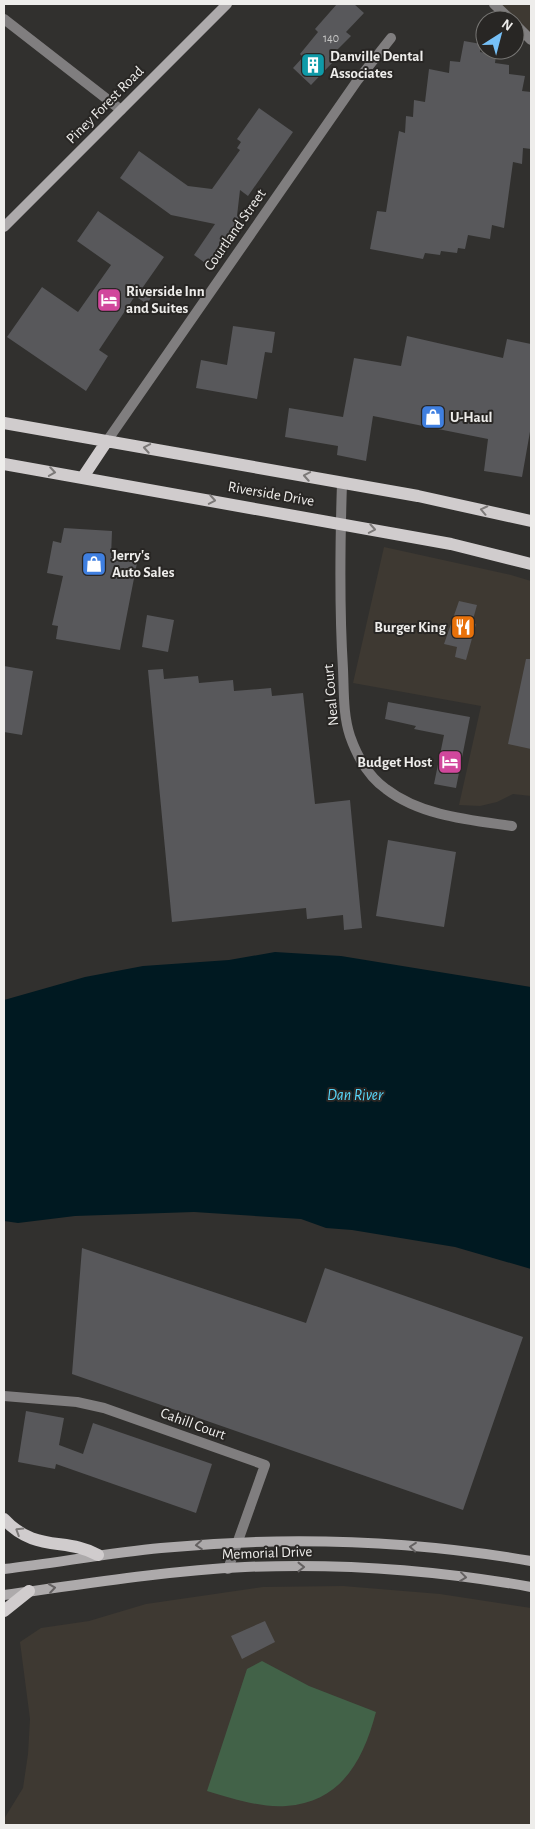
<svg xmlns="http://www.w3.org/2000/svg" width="535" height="1829" viewBox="0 0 535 1829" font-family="'Alegreya Sans',sans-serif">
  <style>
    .built { fill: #3e3932 }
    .green { fill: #426248 }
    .water { fill: #001921 }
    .building { fill: #58585b }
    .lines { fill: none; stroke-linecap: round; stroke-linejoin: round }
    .minor { stroke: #807e7f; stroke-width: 10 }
    .secondary { stroke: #adaaab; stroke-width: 10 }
    .primary { stroke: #d0cccd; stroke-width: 12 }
    .oneway { stroke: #7c7978 }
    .oneway2 { stroke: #646161 }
    .labels { text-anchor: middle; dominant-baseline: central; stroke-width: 4; stroke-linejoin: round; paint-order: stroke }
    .number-label { font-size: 12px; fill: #c8c8c7 }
    .poi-label { font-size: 15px; font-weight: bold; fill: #eeedeb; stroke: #282624; text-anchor: start }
    .street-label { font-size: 15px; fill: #eeedeb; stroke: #282624 }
    .water-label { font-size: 16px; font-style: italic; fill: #59d7fa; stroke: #282624 }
  </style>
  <rect width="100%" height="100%" fill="#31302e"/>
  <!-- built -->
  <path class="built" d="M491 4H531V41Z
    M384 547 511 575 531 581V796L513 794 497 802 480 806 459 805 481 706 353 683Z
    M343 1586 440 1594 531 1608V1825H4V1819L23 1788 28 1754 30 1719 20 1642 41 1628 89 1621 146 1604 263 1587Z"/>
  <!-- green -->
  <path class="green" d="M262 1661 309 1686 376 1712C363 1761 341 1802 286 1806 260 1808 231 1798 207 1791L247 1669Z"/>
  <!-- water -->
  <path class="water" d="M275 952 341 956 531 987V1269L455 1247 352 1230 326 1228 301 1219 194 1212 75 1216 18 1223 4 1221V1000L85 977 143 966 229 960Z"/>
  <!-- building -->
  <path class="building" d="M337 4H354L364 13 346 32 351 36 329 58 333 62 311 85 293 68 303 57 300 54 318 32 315 29Z
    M464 41 481 44 480 52 496 55 495 63 509 65V74L525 76 522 91 531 92V149L523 148 522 164 513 162 504 228 492 225 490 239 468 235 465 249 458 248 457 253 441 251 440 255 425 253 423 259 370 249 377 211 386 212 399 131 405 133 406 116 413 117 414 100 425 102 429 69 449 73 450 61 460 62Z
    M259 108 293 132 248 196 240 190 237 216 239 218 208 265 194 255 215 224 171 215 120 178 139 151 188 186 212 189 240 150 237 148 241 142 237 139Z
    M98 211 164 257 143 287 154 293 147 304 135 296 99 350 108 356 86 391 7 337 42 287 78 312 111 265 77 241Z
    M233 326 275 332 272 353 265 352 257 399 196 388 201 360 227 365Z
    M407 336 503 358 507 339 531 344V426L522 477 484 471 488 439 373 416 366 461 337 455 338 446 285 437 289 408 343 417 354 358 401 366Z
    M64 528 112 531 111 557 137 563 120 650 56 639 58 626 52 625 63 576 47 573 53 541 61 543Z
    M459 601 477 605 472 623 476 624 466 660 455 657 457 647 444 644Z
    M147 615 174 620 168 652 142 647Z
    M526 659H531V749L508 744Z
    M4 666 33 671 22 735 4 732Z
    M163 669 164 679 198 676 199 683 233 680 234 691 271 688 272 696 303 693 315 804 350 800 362 928 344 930 343 915 307 919 306 908 172 922 148 670Z
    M388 702 470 717 456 788 434 784 444 735 414 729 416 726 385 719Z
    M388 840 456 852 444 927 376 916Z
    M82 1248 306 1323 325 1268 523 1337 463 1510 72 1374Z
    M26 1411 64 1418 59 1445 83 1454 93 1423 212 1464 196 1513 56 1464 55 1469 18 1462Z
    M265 1621 275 1642 242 1659 231 1636Z"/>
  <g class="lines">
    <!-- minor -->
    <path class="minor" d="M494 4 511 20
      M4 19 121 110
      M515 24 531 40
      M107 441 357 81 391 38
      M342 483C340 545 339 606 343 669 344 691 343 715 350 736 357 756 369 777 386 789 421 816 470 820 512 826
      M4 1396 77 1402 104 1408 265 1465 228 1569"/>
    <!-- secondary -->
    <path class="secondary" d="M4 227 227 4
      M4 1569C56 1563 108 1553 161 1548 284 1536 409 1540 531 1561
      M4 1595C84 1584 164 1571 245 1567 340 1563 437 1570 531 1587"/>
    <!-- primary -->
    <path class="primary" d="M4 423 418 496 531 521
      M4 464 451 544 531 564
      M83 477 107 441
      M4 1519C35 1553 67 1537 98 1555
      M4 1611 29 1591"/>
  </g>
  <!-- one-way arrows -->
  <defs><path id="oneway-chevron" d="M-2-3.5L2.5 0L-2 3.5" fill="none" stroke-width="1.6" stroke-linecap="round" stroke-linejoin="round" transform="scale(1.25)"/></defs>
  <g class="oneway">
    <use href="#oneway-chevron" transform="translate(147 448) rotate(-170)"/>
    <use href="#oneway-chevron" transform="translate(52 472) rotate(9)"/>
    <use href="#oneway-chevron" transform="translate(307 476) rotate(-170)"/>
    <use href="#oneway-chevron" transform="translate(212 500) rotate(10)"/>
    <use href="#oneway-chevron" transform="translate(484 510) rotate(-168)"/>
    <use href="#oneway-chevron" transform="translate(372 529) rotate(10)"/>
    <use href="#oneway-chevron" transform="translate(19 1531) rotate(-148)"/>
  </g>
  <g class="oneway2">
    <use href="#oneway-chevron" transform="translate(199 1545) rotate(176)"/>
    <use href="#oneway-chevron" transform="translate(413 1547) rotate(-175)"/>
    <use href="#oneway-chevron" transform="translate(301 1567)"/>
    <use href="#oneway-chevron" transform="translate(463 1577) rotate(7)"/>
    <use href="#oneway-chevron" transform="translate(52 1588) rotate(-8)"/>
  </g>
  <!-- icons -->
  <defs>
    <symbol id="building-square" viewBox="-11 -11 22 22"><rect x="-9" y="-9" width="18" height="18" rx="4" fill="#0f9aa8" stroke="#282624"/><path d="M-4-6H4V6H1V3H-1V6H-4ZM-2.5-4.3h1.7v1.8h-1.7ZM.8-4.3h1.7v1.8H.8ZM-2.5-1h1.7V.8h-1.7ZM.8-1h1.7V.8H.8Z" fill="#fff"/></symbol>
    <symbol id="hotel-square" viewBox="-11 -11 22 22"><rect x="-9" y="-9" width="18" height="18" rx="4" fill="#d1479c" stroke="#282624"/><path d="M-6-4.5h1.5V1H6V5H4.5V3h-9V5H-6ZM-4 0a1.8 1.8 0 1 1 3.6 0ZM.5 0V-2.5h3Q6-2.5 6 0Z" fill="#fff"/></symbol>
    <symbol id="shop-square" viewBox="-11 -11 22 22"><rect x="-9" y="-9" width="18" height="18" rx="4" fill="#3f7fe0" stroke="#282624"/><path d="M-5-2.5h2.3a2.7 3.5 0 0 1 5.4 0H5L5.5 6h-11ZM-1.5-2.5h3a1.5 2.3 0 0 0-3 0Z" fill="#fff"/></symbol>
    <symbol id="restaurant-square" viewBox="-11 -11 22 22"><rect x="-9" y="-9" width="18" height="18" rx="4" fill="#e8710a" stroke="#282624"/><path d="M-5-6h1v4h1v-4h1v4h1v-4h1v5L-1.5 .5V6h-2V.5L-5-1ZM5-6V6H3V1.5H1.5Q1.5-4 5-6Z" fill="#fff"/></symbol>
  </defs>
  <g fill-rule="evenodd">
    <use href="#building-square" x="299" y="51" width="28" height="28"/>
    <use href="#hotel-square" x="95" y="286" width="28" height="28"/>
    <use href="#shop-square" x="419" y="403" width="28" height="28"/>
    <use href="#shop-square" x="80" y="550" width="28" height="28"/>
    <use href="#restaurant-square" x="449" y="613" width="28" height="28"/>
    <use href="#hotel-square" x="436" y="748" width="28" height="28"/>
  </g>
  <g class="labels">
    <!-- number labels -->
    <g class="number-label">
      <text x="331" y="38">140</text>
    </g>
    <!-- poi labels -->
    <g class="poi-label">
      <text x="330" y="56">Danville Dental<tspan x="330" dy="17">Associates</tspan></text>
      <text x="126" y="291">Riverside Inn<tspan x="126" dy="17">and Suites</tspan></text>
      <text x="450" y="417">U-Haul</text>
      <text x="112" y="555">Jerry's<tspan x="112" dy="17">Auto Sales</tspan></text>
      <text x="446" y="627" text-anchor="end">Burger King</text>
      <text x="432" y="762" text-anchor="end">Budget Host</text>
    </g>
    <!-- street labels -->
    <g class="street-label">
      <text transform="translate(105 105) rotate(-45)">Piney Forest Road</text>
      <text transform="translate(235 230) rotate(-55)">Courtland Street</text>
      <text transform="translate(271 494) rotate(10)">Riverside Drive</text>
      <text transform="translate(331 695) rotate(-95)">Neal Court</text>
      <text transform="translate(193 1424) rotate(20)">Cahill Court</text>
      <text transform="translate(267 1553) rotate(-2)">Memorial Drive</text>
    </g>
    <!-- water labels -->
    <g class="water-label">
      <text x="355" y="1095">Dan River</text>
    </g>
  </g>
  <!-- border -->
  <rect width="535" height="1829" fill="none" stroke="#eeedeb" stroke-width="10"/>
  <!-- north arrow -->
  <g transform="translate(500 35) rotate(36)"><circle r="24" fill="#282624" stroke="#777674"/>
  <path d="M0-4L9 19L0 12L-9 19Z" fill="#76c0f7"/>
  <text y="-8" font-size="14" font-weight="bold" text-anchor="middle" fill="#eeedeb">N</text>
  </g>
</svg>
